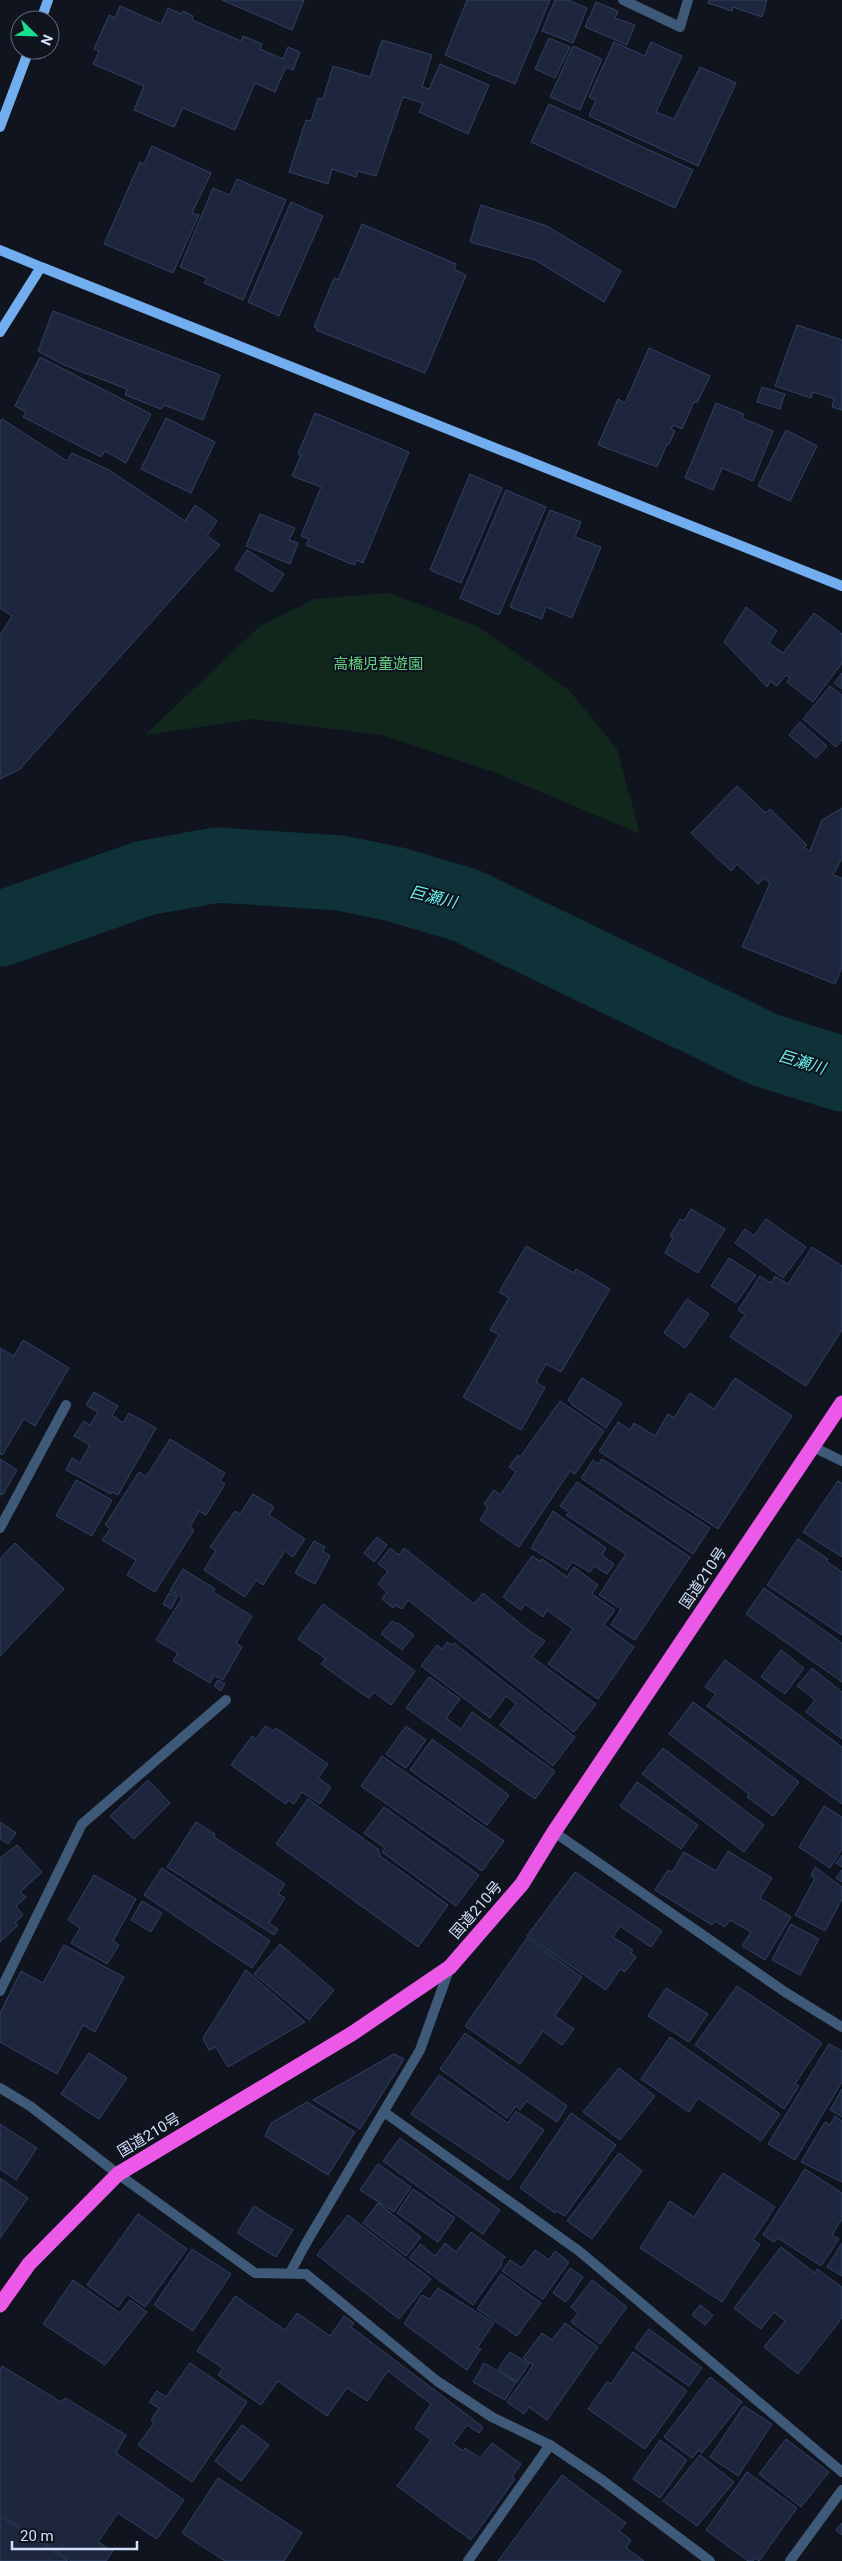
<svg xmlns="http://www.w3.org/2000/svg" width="842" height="2561" viewBox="0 0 842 2561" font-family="Roboto,'Noto Sans JP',sans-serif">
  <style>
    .green { fill: #12271c }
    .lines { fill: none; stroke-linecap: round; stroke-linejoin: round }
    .river { stroke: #0e3237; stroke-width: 75 }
    .building { fill: #1d263d; stroke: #314166 }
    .lane { stroke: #3f5978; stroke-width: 10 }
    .street { stroke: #3f5978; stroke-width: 10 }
    .secondary { stroke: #72adef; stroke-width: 10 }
    .highway { stroke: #ec59e8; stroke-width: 15 }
    .labels { text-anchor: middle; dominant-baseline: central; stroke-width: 4; stroke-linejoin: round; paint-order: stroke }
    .park-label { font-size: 15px; fill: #66d181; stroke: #0f141e }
    .street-label { font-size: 15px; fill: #d1e0fa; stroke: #0f141e }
    .water-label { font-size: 16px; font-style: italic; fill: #6aeeea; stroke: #0f141e }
  </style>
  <rect width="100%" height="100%" fill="#0f141e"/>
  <!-- green -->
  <path class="green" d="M389 593 477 626 569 690 617 749 640 834 494 772 382 735 254 719 145 735 260 626 315 599Z"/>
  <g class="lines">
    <!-- river -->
    <path class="river" d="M0 929 145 878 217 865 340 873 394 884 465 905 765 1050 842 1074"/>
  </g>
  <!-- building -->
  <path class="building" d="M222 0H304L292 30Z
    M467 0H550L515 84 445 55Z
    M555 0H568L587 8 573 43 542 31Z
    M709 0H767L762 17 733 7 732 11 708 3Z
    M596 2 618 11 615 18 635 25 627 45 585 27Z
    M120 6 161 24 168 8 181 14 183 11 193 16 192 20 241 41 243 36 262 44 260 49 283 59 288 47 300 52 293 70 286 67 275 92 255 83 235 130 183 108 174 127 134 110 144 86 93 64 99 51 94 49 109 15 115 18Z
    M549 38 570 47 555 78 535 69Z
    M382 40 432 55 422 87 429 89 440 64 489 85 468 134 419 112 423 103 403 97 376 176 358 171 356 177 332 169 328 184 289 172 306 120 311 121 318 98 323 99 333 66 370 77Z
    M614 42 645 56 651 42 682 56 656 112 674 119 700 67 736 83 698 166 589 116 596 100 589 97Z
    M573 46 602 59 580 110 550 97Z
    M549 104 693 170 675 208 531 142Z
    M152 146 211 173 192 213 199 215 173 273 104 244 140 162 144 164Z
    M237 179 286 200 243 300 204 283 207 278 180 267 213 188 230 195Z
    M291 202 323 216 279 316 248 302Z
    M481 205 547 226 621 271 604 302 535 260 470 242Z
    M362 224 456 264 454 269 466 275 425 373 316 330 317 328 314 327 334 278 338 280Z
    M53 311 220 375 203 420 164 405 161 409 125 395 127 389 64 365 38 351Z
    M797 325 842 340V410L832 407 834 399 813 392 811 398 775 386Z
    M649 348 710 376 697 403 694 402 682 429 673 425 671 429 675 431 669 444H667L657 467 598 445 618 399 625 403Z
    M40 357 151 414 126 463 105 451 101 457 23 417 26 412 15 406Z
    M762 387 785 394 780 409 757 402Z
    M716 403 744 414 742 418 773 431 753 481 722 468 713 490 685 478Z
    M315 413 409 452 363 563 357 560 354 565 306 545 309 539 301 536 321 487 292 476 301 455 298 454Z
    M166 418 215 442 191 493 141 469Z
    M2 419 67 461 72 453 109 470 185 521 195 505 217 521 207 536 220 545 20 769 0 779V635L12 616 0 608V422Z
    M786 430 817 446 790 501 758 486Z
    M470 474 502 488 461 583 430 570Z
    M506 490 546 507 499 615 460 598Z
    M550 510 581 522 575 537 601 547 572 618 546 607 542 619 510 607Z
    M260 514 295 528 289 540 298 543 290 564 246 546Z
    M247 550 284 574 272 592 235 569Z
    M746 607 777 631 769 643 783 653 814 613 842 634V663L813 702 787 682 790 678 786 675 777 686 770 681 767 687 724 642Z
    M842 673V689L834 683Z
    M830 686 842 695V740L836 747 803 719Z
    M800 722 827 746 816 758 789 735Z
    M737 786 766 813 770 809 807 845 804 848 810 851 822 820 842 808V858L833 875 842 878V967L835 984 742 947 770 883 764 878 758 884 737 864 731 871 691 833Z
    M691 1209 725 1229 698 1273 665 1253 673 1238 670 1236 680 1219 684 1221Z
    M766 1219 806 1247 783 1278 735 1243 745 1229 754 1236Z
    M526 1246 574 1273 576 1269 610 1289 561 1372 546 1364 536 1382 545 1388 521 1430 463 1397 499 1335 490 1330 509 1298 499 1292Z
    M812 1247 842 1266V1330L806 1386 730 1337 745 1315 738 1310 760 1276 771 1283 775 1276 788 1284Z
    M729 1258 756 1275 736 1303 711 1286Z
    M687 1299 709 1314 685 1348 664 1333Z
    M23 1340 69 1368 35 1426 24 1419 2 1455 0 1454V1348L14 1356Z
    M582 1378 622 1403 606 1428 571 1404 572 1403 568 1400Z
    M735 1378 792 1416 718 1529 599 1451 618 1422 630 1430 634 1423 655 1436 668 1414 674 1418 690 1393 714 1409Z
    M94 1392 118 1406 112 1415 123 1423 129 1413 156 1428 118 1495 112 1492 111 1494 66 1470 72 1458 80 1463 90 1445 74 1436 84 1421 90 1425 98 1412 86 1405Z
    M560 1401 604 1431 575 1474 570 1471 519 1547 480 1520 488 1507 484 1504 494 1490 500 1495 516 1472 509 1467 518 1455 520 1457Z
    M170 1439 225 1473 220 1481 225 1484 206 1515 199 1511 190 1527 194 1530 155 1592 127 1575 136 1560 102 1540 110 1529 105 1525 139 1472 146 1477Z
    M0 1459 17 1470 3 1494 0 1495Z
    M602 1459 710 1528 693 1554 581 1478 593 1460 598 1464Z
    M76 1480 112 1500 92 1536 56 1516Z
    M838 1481 842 1483V1557L803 1532Z
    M577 1482 690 1557 635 1640 611 1625 621 1609 599 1595 626 1554 566 1515 569 1512 560 1506Z
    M253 1494 274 1507 269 1515 305 1539 293 1557 285 1551 263 1585 256 1580 245 1597 204 1570 216 1550 210 1547 235 1511 240 1514Z
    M553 1511 606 1548 602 1555 614 1564 607 1574 594 1566 590 1572 572 1562 567 1570 531 1548Z
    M377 1537 387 1545 374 1562 364 1553Z
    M798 1539 828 1559 826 1561 842 1572V1635L767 1585Z
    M314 1541 325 1547 323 1551 330 1556 315 1584 295 1573Z
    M15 1543 64 1589 0 1656V1559Z
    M390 1548 399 1555 404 1548 474 1604 483 1593 528 1630 545 1641 532 1657 596 1704 574 1732 408 1600 402 1609 395 1605 393 1608 382 1599 387 1592 378 1584 388 1571 378 1564Z
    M532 1556 540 1561 542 1559 567 1577 574 1567 598 1585 592 1594 615 1610 604 1625 634 1647 598 1699 548 1664 573 1629 547 1610 543 1617 525 1604 521 1610 503 1597Z
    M183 1569 215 1589 213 1592 252 1616 236 1643 242 1647 223 1680 214 1675 210 1683 173 1661 178 1653 156 1640 182 1598 170 1591Z
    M764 1588 842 1643V1682L746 1614Z
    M169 1593 177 1597 171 1609 163 1604Z
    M323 1604 415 1671 391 1705 374 1692 369 1698 361 1693 321 1664 326 1659 298 1639Z
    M392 1621 397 1624 398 1623 414 1635 402 1650 381 1634Z
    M447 1642 452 1645 454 1643 575 1737 553 1766 500 1725 516 1704 506 1696 490 1718 421 1666 437 1645 442 1649Z
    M781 1650 804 1668 785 1694 761 1677Z
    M725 1660 842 1747V1804L707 1706 716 1694 705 1687Z
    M812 1668 842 1692V1739L806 1712 815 1700 797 1686Z
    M429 1677 460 1699 446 1718 461 1729 472 1712 555 1771 535 1799 406 1708Z
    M218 1680 225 1684 221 1691 214 1686Z
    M693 1702 799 1782 773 1816 747 1797 749 1794 669 1734Z
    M265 1726 273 1731 276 1728 328 1764 318 1778 331 1787 320 1804 302 1792 294 1804 288 1800 286 1804 231 1765 252 1736 256 1739Z
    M406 1726 426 1740 406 1768 386 1754Z
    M432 1739 509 1795 487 1825 410 1770Z
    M663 1748 764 1825 744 1852 642 1774Z
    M382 1756 504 1841 482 1871 361 1786Z
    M148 1780 170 1803 134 1839 110 1816Z
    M637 1782 698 1825 681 1849 620 1806Z
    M308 1799 378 1849 380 1856 448 1905 418 1947 276 1844Z
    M824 1806 842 1817V1849L830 1868 799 1847Z
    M384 1807 479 1875 456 1906 382 1852 385 1848 364 1833Z
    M0 1822 16 1833 8 1844 0 1839Z
    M196 1822 215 1834 214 1837 285 1884 278 1894 285 1898 269 1923 278 1929 274 1935 167 1867Z
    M17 1845 42 1872 20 1892 26 1897 16 1906 23 1915 15 1923 18 1925 0 1942V1858Z
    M728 1851 772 1878 760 1898 791 1917 765 1960 742 1946 751 1932 730 1920 725 1927 715 1921 712 1925 655 1890 668 1870 672 1872 684 1852 716 1871Z
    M842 1855V1867L836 1863Z
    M815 1867 842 1887V1899L825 1931 795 1915 815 1878 811 1876Z
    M162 1868 270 1941 252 1968 144 1895Z
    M842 1870V1882L836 1878Z
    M575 1872 662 1931 651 1947 620 1926 613 1937 633 1950 631 1953 636 1957 625 1972 620 1969 606 1990 527 1936Z
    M94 1875 136 1899 113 1941 119 1945 107 1964 71 1943 80 1928 68 1920Z
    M142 1901 162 1913 151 1932 131 1920Z
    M791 1924 819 1939 800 1975 772 1960Z
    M527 1938 582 1977 555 2016 574 2029 562 2045 543 2031 520 2064 465 2026Z
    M280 1944 334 1990 309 2020 254 1974Z
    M64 1945 124 1977 95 2032 83 2025 57 2074 0 2042V2013L21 1971 43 1983Z
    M246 1970 305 2022 228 2067 216 2047 209 2050 203 2038Z
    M737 1986 822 2043 795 2084 799 2086 784 2109 695 2045Z
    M666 1988 708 2014 689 2042 648 2016Z
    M465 2033 567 2106 557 2122 527 2101 520 2110 516 2106 507 2118 440 2069Z
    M670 2037 780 2114 761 2141 698 2098 689 2112 641 2079Z
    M829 2044 842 2051V2082L795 2160 768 2144Z
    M89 2053 127 2078 99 2119 61 2094Z
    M394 2054 404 2059 360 2129 313 2100Z
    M619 2068 655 2096 620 2140 583 2112Z
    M439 2075 508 2123 516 2111 544 2130 509 2180 411 2114Z
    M842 2089V2117L830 2110Z
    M307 2102 355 2132 328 2175 265 2136 271 2123Z
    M571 2113 616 2145 565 2216 556 2211 555 2213 520 2188Z
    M835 2116 842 2121V2182L801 2162 825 2122 830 2125Z
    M0 2124 37 2148 16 2180 0 2169Z
    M400 2138 500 2210 483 2234 383 2161Z
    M619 2153 642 2171 592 2239 567 2221Z
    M378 2164 411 2187 394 2212 360 2190Z
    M805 2169 842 2193V2219L832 2235 839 2239 821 2266 778 2238 774 2242 763 2235Z
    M723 2173 775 2207 753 2240 760 2244 722 2302 640 2248 670 2201 694 2217Z
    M0 2178 28 2198 0 2238Z
    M413 2189 455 2218 438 2242 397 2213Z
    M378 2203 421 2237 406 2256 363 2223Z
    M254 2206 293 2230 276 2257 237 2233Z
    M138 2214 187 2249 145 2307 127 2294 118 2307 87 2285Z
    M348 2215 431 2279 399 2319 317 2255Z
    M471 2232 505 2257 501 2262 502 2264 473 2305 409 2258 420 2244 435 2256 445 2243 456 2252Z
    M842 2243V2276L827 2267Z
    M781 2247 815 2273 817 2269 842 2287V2318L798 2374 764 2347 785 2321 774 2312 761 2329 734 2308Z
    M192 2249 231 2274 193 2331 154 2305Z
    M535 2250 549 2260 555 2251 569 2262 543 2299 502 2271 510 2260 522 2268Z
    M570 2268 583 2277 566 2302 553 2293Z
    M501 2274 541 2303 517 2336 477 2309Z
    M73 2280 120 2313 130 2300 147 2312 105 2365 43 2324Z
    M592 2280 627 2307 600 2344 571 2322 578 2313 571 2307Z
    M438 2288 494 2323 477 2348 481 2349 467 2370 404 2324 422 2295 430 2299Z
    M235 2296 285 2330 297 2313 330 2336 344 2316 354 2323 351 2327 483 2427 479 2433 467 2425 453 2444 463 2451 465 2448 480 2458 492 2443 521 2464 512 2477 515 2479 471 2540 397 2486 431 2440 415 2428 431 2404 388 2371 367 2401 347 2388 327 2416 278 2381 261 2405 218 2375 223 2368 197 2351Z
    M700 2305 713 2315 705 2325 692 2315Z
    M565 2323 598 2347 547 2420 529 2407 524 2414 507 2402 533 2365 523 2358 542 2333 552 2340Z
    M649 2329 702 2368 689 2386 635 2348Z
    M510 2352 529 2364 517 2382 498 2369Z
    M633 2352 687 2391 645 2449 588 2409 607 2382 611 2384Z
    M190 2363 247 2402 192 2482 138 2445 154 2423 151 2420 159 2408 149 2402 157 2391 166 2397Z
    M484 2363 516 2382 505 2400 473 2382Z
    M2 2366 61 2402 65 2398 126 2435 116 2453 184 2500 157 2539 118 2513 98 2542 113 2551 106 2561H71L0 2514V2370Z
    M710 2377 742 2402 702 2453 699 2450 692 2458 664 2437Z
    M744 2406 772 2424 738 2476 710 2457Z
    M242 2425 269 2445 241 2481 215 2461Z
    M786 2439 829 2472 801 2507 759 2474Z
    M660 2440 687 2460 660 2498 633 2479Z
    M700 2455 734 2482 697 2526 663 2501Z
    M747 2472 797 2508 759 2561 755 2558 753 2561H748L706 2530Z
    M562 2475 626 2523 619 2531 631 2540 626 2548 644 2561H498Z
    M218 2478 302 2533 284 2561H225L182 2533Z
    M0 2516 68 2561H2L0 2560Z
    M842 2523V2535L836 2530Z"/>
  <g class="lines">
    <!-- lane -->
    <path class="lane" d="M468 2561 550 2445"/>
    <!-- street -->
    <path class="street" d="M623 0 680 27 688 0
      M813 1447 842 1461
      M0 1528 66 1405
      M554 1832 785 1992 842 2027
      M0 1991 82 1824 226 1700
      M0 2088 30 2106 118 2174 255 2273 306 2274 437 2381 492 2417 550 2445 602 2480 710 2561
      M384 2112 579 2251 842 2472
      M290 2273 305 2245 420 2050 450 1967
      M790 2561 842 2490"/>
    <!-- secondary -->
    <path class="secondary" d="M41 20 48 0
      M0 127 29 50
      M0 250 41 267 0 332
      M41 267 842 586"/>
    <!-- highway -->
    <path class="highway" d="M0 2305 29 2264 118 2174 353 2033 450 1967 522 1884 554 1832 842 1403"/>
  </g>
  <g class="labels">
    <!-- park labels -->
    <g class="park-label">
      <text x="378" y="664">高橋児童遊園</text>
    </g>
    <!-- street labels -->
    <g class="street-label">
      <text transform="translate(703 1578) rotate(-56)">国道210号</text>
      <text transform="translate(476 1910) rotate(-49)">国道210号</text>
      <text transform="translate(149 2135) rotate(-31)">国道210号</text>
    </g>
    <!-- water labels -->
    <g class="water-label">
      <text transform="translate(433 897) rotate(14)">巨瀬川</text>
      <text transform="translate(802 1062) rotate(17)">巨瀬川</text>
    </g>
  </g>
  <!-- north arrow -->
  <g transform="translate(35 35) rotate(113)"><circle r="24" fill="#0f141e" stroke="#5d6676"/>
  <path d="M0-4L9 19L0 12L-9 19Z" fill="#19de90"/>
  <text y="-8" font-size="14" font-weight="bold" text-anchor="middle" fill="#d1e0fa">N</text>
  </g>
  <!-- scale -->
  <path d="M12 2541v8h125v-8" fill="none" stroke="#d1e0fa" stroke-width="2.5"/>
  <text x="20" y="2541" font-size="15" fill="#d1e0fa" stroke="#0f141e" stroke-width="4" paint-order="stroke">20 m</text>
</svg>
